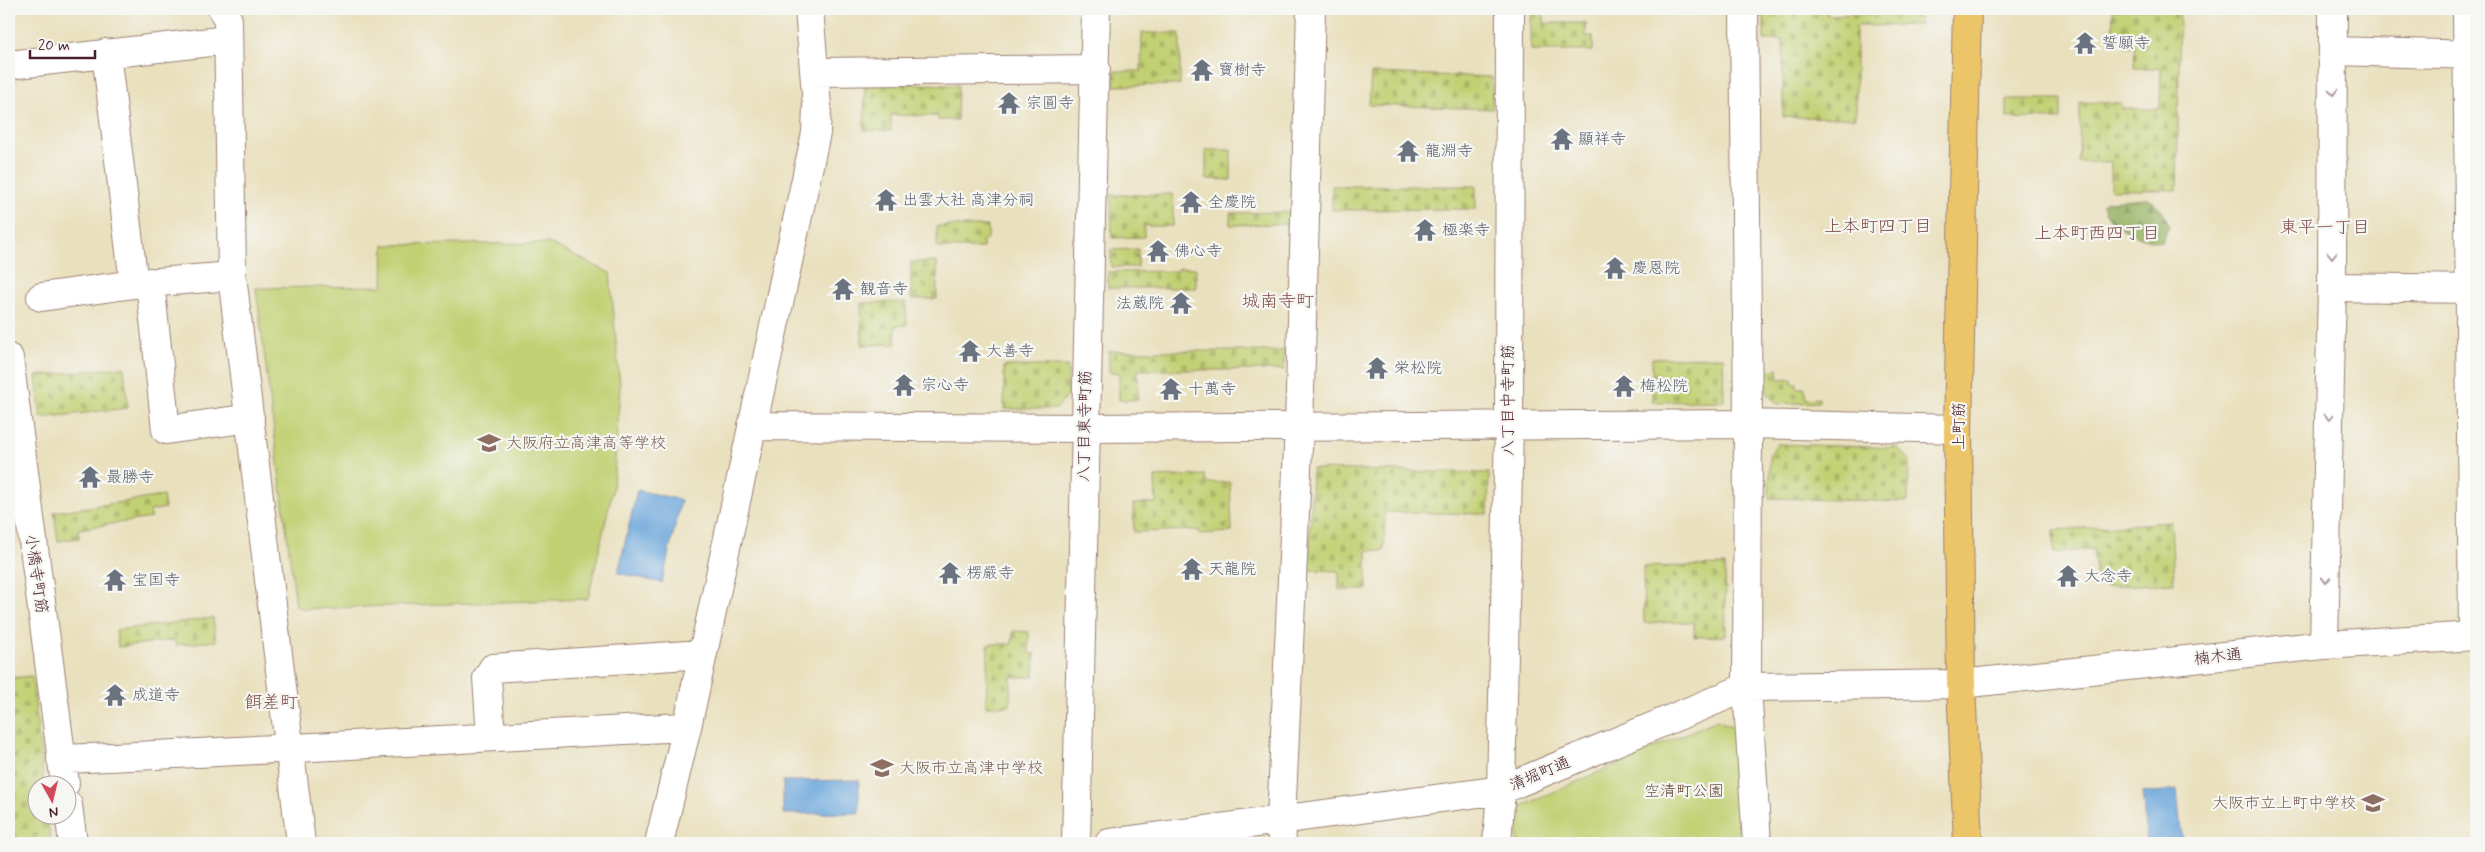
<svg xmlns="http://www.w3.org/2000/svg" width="2485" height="852" viewBox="0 0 2485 852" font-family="Mynerve,'Klee One',sans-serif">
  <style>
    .forest { fill: url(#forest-firs); stroke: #716848 }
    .cemetery { fill: url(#cemetery-stones); stroke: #86784e }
    .park { fill: #c1d072; stroke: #86784e }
    .water { fill: #6aa6db; stroke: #5a6283 }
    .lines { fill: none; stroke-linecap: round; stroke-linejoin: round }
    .minor-casing { stroke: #9a8074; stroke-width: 30 }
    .major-casing { stroke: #9a8074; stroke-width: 30 }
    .minor { stroke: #fff; stroke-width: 28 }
    .major { stroke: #edc569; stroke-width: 28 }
    .oneway { stroke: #ae9aa0 }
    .labels { text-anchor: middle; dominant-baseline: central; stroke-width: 4.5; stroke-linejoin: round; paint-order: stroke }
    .worship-label { font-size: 16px; fill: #5b616d; stroke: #f6f6f2; text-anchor: start }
    .street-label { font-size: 16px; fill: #4a1f2b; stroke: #f6f6f2 }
    .education-label { font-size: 16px; fill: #785e54; stroke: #f6f6f2; text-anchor: start }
    .park-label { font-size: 16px; fill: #684b3d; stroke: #f6f6f2 }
    .neighbourhood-label { font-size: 18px; fill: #804c48; stroke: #f6f6f2 }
  </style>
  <defs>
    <pattern id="forest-firs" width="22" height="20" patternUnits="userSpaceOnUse" patternTransform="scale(1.25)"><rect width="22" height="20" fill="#98b264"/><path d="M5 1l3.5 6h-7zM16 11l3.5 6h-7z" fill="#7e9053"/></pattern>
    <pattern id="cemetery-stones" width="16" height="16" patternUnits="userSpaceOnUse" patternTransform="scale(1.25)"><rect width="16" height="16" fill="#c1d072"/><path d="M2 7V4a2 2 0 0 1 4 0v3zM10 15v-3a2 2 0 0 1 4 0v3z" fill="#a7b263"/></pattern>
  </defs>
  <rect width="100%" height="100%" fill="#f6f6f2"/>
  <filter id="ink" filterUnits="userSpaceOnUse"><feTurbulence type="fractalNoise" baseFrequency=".02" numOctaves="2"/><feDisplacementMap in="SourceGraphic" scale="10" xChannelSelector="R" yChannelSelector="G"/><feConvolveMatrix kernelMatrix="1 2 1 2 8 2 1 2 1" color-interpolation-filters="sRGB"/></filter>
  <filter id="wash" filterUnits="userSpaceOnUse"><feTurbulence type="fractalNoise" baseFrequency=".0096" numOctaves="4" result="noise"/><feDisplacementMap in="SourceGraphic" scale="20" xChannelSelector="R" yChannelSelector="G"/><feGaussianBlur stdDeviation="1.12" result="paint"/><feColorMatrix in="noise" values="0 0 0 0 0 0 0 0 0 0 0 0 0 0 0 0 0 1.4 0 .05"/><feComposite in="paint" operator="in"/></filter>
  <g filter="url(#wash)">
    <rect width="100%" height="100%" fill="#e9e0bd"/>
    <!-- forest -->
    <path class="forest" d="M2147 198C2159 204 2164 213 2169 225L2162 242C2144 241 2104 225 2103 204L2107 201Z"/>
    <!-- cemetery -->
    <path class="cemetery" d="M1764 9H1826L1827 15 1870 14 1871 9H1920V25L1856 26V118L1783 117V40H1764Z
      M2113 9H2180L2177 190H2111V163L2079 162 2080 102 2121 103 2122 109H2160L2161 68H2134L2135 46H2125V39H2112Z
      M1531 12H1544V23H1586V36H1593V51H1531Z
      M1142 33H1180V85L1114 86V71H1141Z
      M1371 73 1492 77V109L1369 105Z
      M865 83 958 85 957 120H938V116L891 115V131L864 130Z
      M2007 99H2061V119L2007 118Z
      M1206 150H1231V180L1206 179Z
      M1332 186H1476V209L1332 210Z
      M1173 194V226H1144V237L1112 238 1111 195Z
      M1292 212V224L1230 225V213Z
      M937 226H988V240H983V248H937Z
      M1138 249V267H1111V250Z
      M911 262H937V299H911Z
      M1178 268H1196V288H1108V272L1178 271Z
      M906 302 907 325 895 326 896 344 862 345 861 303Z
      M1109 351H1284V370H1138V400H1119V373L1109 372Z
      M1723 357 1724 401 1652 402V358Z
      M1004 366H1068V395L1056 409H1004Z
      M124 367 128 408 41 418 36 376Z
      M1778 369 1779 379 1792 378V383H1797V388H1805L1806 399 1819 398V402L1777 404 1766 392 1765 370Z
      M1777 444 1898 448 1909 459 1908 502 1769 498 1770 454Z
      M1312 469 1489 473 1488 514 1385 512 1384 551 1367 550V590H1339V571L1309 570Z
      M1205 475 1206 483 1230 482 1232 532 1199 534V530L1134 532 1133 504 1156 503 1155 477Z
      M163 496 165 508 150 511 151 518 78 529 79 538 58 541 54 512Z
      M2171 522 2174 583 2104 587V581H2097L2093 549 2054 553V530Z
      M1725 565 1726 636 1694 637V622L1644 623 1643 567Z
      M213 618 216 641 176 645 174 640 118 647 116 630Z
      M1013 631 1029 632V653L1035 654 1034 677H1011L1010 706H986L988 644H1012Z
      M32 676 44 784H38V814L47 815 51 843H9V678Z"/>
    <!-- park -->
    <path class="park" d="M549 243 610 273 620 387 613 488 588 599 305 609 296 606 256 288 383 286 384 245Z
      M1717 720 1733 727 1739 843H1517L1518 817 1522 806Z"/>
    <!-- water -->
    <path class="water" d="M637 490 681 500 662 583 618 573Z
      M859 780V813L783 814V781Z
      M2177 790 2182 843H2147L2142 793Z"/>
  </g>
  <g filter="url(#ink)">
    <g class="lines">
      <defs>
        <path id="minor" d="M222 9 228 20 232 276 301 843
          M1744 9 1748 424 1747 687 1757 843
          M2467 9 2473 636
          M2333 51 2476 55
          M106 53 134 284
          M9 65 228 40
          M815 72 1096 69
          M150 282 166 430 250 418
          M2332 287 2476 289
          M41 297 134 284 232 276
          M9 358 65 784
          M752 426 1085 428 1748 424 1958 429
          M2324 645 2332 287 2333 9
          M491 736 487 678 493 668 703 654
          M61 759C270 751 478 737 687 727
          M68 805 73 843
          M659 843 687 727 816 133 817 106 809 9
          M1076 843 1096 9
          M1109 843 1501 790 1747 687 1961 684 2324 645 2476 636
          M1282 843 1281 822 1299 425 1311 9
          M1497 843 1501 790 1509 424 1510 9"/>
        <path id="major" d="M1967 9 1958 429 1961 684 1968 843"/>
      </defs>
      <!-- minor casing -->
      <use href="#minor" class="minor-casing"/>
      <!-- major casing -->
      <use href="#major" class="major-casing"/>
      <!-- minor -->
      <use href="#minor" class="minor"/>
      <!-- major -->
      <use href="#major" class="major"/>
    </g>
    <!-- one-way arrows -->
    <defs><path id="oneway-chevron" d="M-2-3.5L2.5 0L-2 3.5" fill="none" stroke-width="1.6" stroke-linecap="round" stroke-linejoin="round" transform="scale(1.25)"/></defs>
    <g class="oneway">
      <use href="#oneway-chevron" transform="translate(2333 92) rotate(90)"/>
      <use href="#oneway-chevron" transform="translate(2332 255) rotate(90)"/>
      <use href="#oneway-chevron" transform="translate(2329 417) rotate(91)"/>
      <use href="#oneway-chevron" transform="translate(2326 580) rotate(91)"/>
    </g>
  </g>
  <!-- icons -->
  <defs>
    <symbol id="temple-bare" viewBox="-9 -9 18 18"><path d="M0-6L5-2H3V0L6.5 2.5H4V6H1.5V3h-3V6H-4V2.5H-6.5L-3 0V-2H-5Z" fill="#6b7280" stroke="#f6f6f2" stroke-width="2.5" paint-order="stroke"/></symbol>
    <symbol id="school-bare" viewBox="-9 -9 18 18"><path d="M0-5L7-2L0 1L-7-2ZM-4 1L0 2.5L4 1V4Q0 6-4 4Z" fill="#8d6e63" stroke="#f6f6f2" stroke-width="2.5" paint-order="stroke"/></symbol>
  </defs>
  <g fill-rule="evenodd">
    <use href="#temple-bare" x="2069" y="27" width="32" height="32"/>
    <use href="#temple-bare" x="1186" y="54" width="32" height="32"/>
    <use href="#temple-bare" x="993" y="87" width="32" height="32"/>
    <use href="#temple-bare" x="1546" y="123" width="32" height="32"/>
    <use href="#temple-bare" x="1392" y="135" width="32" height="32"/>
    <use href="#temple-bare" x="870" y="184" width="32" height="32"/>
    <use href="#temple-bare" x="1175" y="186" width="32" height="32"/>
    <use href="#temple-bare" x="1409" y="214" width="32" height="32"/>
    <use href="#temple-bare" x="1142" y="235" width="32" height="32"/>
    <use href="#temple-bare" x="1599" y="252" width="32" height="32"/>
    <use href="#temple-bare" x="827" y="273" width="32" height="32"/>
    <use href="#temple-bare" x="1165" y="287" width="32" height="32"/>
    <use href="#temple-bare" x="954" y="335" width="32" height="32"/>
    <use href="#temple-bare" x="1361" y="352" width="32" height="32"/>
    <use href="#temple-bare" x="888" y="369" width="32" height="32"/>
    <use href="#temple-bare" x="1608" y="370" width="32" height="32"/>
    <use href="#temple-bare" x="1155" y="373" width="32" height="32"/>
    <use href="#school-bare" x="473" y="427" width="32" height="32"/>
    <use href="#temple-bare" x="74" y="461" width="32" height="32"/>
    <use href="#temple-bare" x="1176" y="553" width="32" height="32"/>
    <use href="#temple-bare" x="934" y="557" width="32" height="32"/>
    <use href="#temple-bare" x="2052" y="560" width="32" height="32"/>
    <use href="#temple-bare" x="99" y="564" width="32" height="32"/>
    <use href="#temple-bare" x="99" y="679" width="32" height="32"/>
    <use href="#school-bare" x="866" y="752" width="32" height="32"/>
    <use href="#school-bare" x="2357" y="787" width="32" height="32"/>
  </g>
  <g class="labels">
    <!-- worship labels -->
    <g class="worship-label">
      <text x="2102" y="43">誓願寺</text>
      <text x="1218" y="70">寶樹寺</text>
      <text x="1026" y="103">宗圓寺</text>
      <text x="1578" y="139">顯祥寺</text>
      <text x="1425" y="151">龍淵寺</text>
      <text x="902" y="200">出雲大社 高津分祠</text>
      <text x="1208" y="202">全慶院</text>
      <text x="1442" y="230">極楽寺</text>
      <text x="1174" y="251">佛心寺</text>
      <text x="1632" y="268">慶恩院</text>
      <text x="860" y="289">観音寺</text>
      <text x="1164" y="303" text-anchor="end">法蔵院</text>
      <text x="986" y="351">大善寺</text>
      <text x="1394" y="368">栄松院</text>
      <text x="921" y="385">宗心寺</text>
      <text x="1640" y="386">梅松院</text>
      <text x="1188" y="389">十萬寺</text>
      <text x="106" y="477">最勝寺</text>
      <text x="1208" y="569">天龍院</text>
      <text x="966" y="573">楞嚴寺</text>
      <text x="2084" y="576">大念寺</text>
      <text x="132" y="580">宝国寺</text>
      <text x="132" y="695">成道寺</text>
    </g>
    <!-- street labels -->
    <g class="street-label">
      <text transform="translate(1508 400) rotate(-90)">八丁目中寺町筋</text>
      <text transform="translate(1085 426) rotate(-89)">八丁目東寺町筋</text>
      <text transform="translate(1959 426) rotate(-90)">上町筋</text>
      <text transform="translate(36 574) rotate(82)">小橋寺町筋</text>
      <text transform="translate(2218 657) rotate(-6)">楠木通</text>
      <text transform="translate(1540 774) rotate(-23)">清堀町通</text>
    </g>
    <!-- education labels -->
    <g class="education-label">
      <text x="506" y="443">大阪府立高津高等学校</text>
      <text x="899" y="768">大阪市立高津中学校</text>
      <text x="2356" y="803" text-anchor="end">大阪市立上町中学校</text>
    </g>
    <!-- park labels -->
    <g class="park-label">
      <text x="1684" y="791">空清町公園</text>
    </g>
    <!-- neighbourhood labels -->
    <g class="neighbourhood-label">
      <text x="1878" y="227">上本町四丁目</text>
      <text x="2325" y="228">東平一丁目</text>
      <text x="2097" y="234">上本町西四丁目</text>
      <text x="1278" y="302">城南寺町</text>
      <text x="271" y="703">餌差町</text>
    </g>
  </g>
  <!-- margin -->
  <rect width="2485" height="852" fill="none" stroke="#f6f6f2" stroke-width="30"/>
  <!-- north arrow -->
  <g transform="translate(52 800) rotate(172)"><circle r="24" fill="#f6f6f2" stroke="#b1a0a2"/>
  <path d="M0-4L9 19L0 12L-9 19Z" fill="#d1495b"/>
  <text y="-8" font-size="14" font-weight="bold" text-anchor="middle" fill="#4a1f2b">N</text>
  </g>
  <!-- scale -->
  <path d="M30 50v8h65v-8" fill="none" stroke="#4a1f2b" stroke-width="2.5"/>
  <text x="38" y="50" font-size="15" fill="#4a1f2b" stroke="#f6f6f2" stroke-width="4" paint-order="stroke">20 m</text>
</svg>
